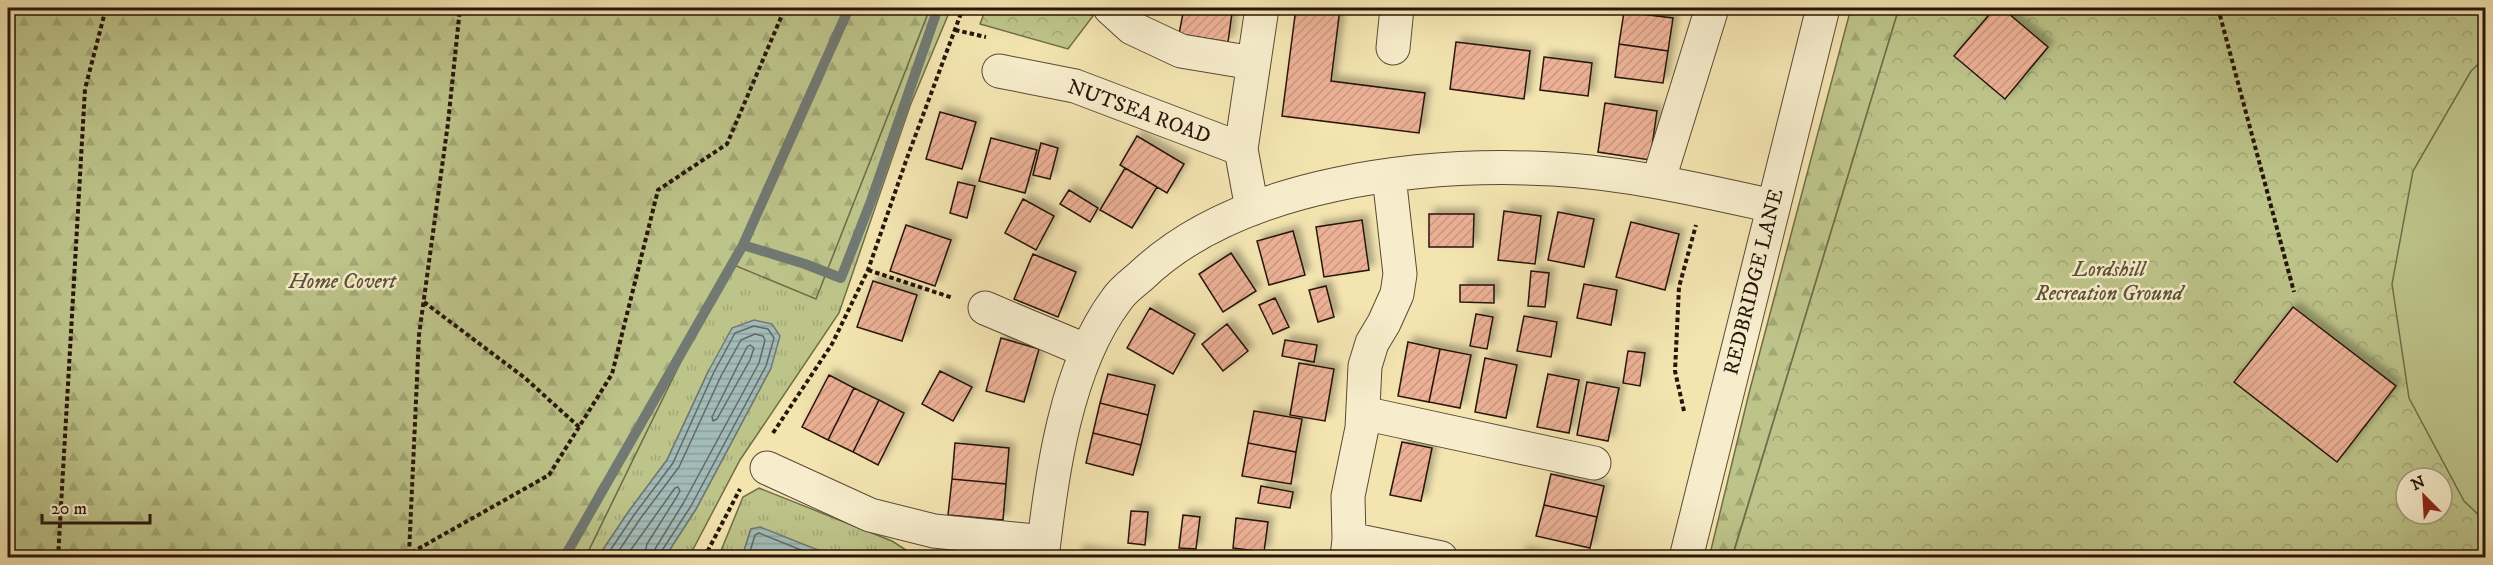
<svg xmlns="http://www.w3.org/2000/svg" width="2493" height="565" viewBox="0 0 2493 565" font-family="'IM FELL DW Pica',serif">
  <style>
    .grass { fill: url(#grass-tufts); stroke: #726c4a; stroke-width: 1.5 }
    .forest { fill: url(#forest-firs); stroke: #726c4a; stroke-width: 1.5 }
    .park { fill: url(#park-crowns); stroke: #726c4a; stroke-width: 1.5; fill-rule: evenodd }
    .pitch { fill: #bdc48a; stroke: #726c4a; stroke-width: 1.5 }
    .water { fill: url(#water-rules); stroke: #717972; stroke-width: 1.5 }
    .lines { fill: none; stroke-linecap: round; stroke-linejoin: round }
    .shore { stroke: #646861; stroke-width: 1.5 }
    .stream { stroke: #717972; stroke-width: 10 }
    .building { fill: url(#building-hatch); stroke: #27150a; stroke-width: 1.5; filter: url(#shadow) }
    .minor-casing { stroke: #5a4934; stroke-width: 35 }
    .path { stroke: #27150a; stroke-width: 4; stroke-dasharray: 4.5 3; stroke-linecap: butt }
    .minor { stroke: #f7edcc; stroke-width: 33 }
    .labels { text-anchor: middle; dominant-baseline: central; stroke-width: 5; stroke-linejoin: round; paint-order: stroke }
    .street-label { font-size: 21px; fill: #27150a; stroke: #f7edcc }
    .park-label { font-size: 21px; font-style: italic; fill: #5c5237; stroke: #f7edcc }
  </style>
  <defs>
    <pattern id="grass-tufts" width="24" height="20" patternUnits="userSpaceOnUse" patternTransform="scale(1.5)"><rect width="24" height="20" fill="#bdc48a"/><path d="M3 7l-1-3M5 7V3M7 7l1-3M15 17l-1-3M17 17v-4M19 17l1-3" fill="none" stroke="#a2a876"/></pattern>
    <pattern id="forest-firs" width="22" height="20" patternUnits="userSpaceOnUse" patternTransform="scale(1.5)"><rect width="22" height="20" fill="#bdc48a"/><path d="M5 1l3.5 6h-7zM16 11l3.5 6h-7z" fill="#a2a876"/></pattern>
    <pattern id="park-crowns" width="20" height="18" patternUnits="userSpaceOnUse" patternTransform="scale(1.5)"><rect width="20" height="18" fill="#bdc48a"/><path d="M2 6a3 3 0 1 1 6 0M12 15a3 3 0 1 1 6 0" fill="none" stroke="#a2a876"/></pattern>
    <pattern id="water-rules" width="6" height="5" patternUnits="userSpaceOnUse" patternTransform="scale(1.5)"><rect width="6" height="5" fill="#a2bbb8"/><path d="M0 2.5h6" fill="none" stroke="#8ca09d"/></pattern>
    <pattern id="building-hatch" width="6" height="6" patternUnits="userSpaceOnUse" patternTransform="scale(1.5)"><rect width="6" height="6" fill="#ebb095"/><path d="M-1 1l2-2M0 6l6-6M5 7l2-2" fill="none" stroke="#ca967f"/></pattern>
    <filter id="shadow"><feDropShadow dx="5.5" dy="-5.5" stdDeviation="3" flood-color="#0004"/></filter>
  </defs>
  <rect width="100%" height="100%" fill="#f3e4b0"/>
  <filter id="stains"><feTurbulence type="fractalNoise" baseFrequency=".00333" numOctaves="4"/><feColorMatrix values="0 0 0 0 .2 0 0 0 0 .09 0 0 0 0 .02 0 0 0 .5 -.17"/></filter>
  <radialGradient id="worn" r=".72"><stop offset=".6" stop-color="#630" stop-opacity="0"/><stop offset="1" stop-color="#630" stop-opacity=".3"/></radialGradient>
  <!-- grass -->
  <path class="grass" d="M930 8H951L910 106 839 313 740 460 689 557H665L696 509 771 368 709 370 667 460 629 511 598 557 585 558 729 262 816 298Z
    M759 488 892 541 909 552 957 557H840L751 529 742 557 718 558 743 497Z"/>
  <!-- forest -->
  <path class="forest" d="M8 8H930L816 299 729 263 585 558 8 557Z
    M1851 8H1899L1732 557 1709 558 1749 393Z"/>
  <!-- park -->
  <path class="park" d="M986 8H1080L1093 16 1068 49 980 24Z
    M1899 8H2485V557L1732 558ZM2406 478H2442V514H2406Z"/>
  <!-- pitch -->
  <path class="pitch" d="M2485 58V521L2464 501 2409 398 2392 284 2413 171 2471 71Z"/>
  <!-- water -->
  <path class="water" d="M754 320 772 324 780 336 771 368 696 509 665 557H598L629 511 667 460 709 370 732 328Z
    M760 527 828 554 840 557H742L751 529Z"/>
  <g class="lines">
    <!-- shore -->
    <path class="shore" d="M750 345 754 348 750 360 717 419 713 421 712 417 747 347Z
      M605 558 634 515 673 463 714 372 735 333 754 326 768 329 774 338 766 366 691 506 661 552 660 558
      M614 558 640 519 679 467 721 376 741 340 755 334 763 336 765 340 759 363 684 502 655 549 653 558
      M625 558 675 488 678 487 680 491 676 498 647 544 644 558
      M748 558 755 535 759 533 821 558"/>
    <!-- stream -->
    <path class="stream" d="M743 245 805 264 841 278 871 201 938 8
      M564 558 743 245 849 8"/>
  </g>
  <!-- building -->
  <path class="building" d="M1184 8 1232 13 1228 42 1179 34Z
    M1296 8H1340L1331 81 1425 93 1419 133 1282 116Z
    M1995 8H2002L2048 47 2005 99 1954 56Z
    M1624 12 1673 18 1668 51 1619 44Z
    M1456 42 1530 51 1524 99 1450 89Z
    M1619 44 1668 51 1663 83 1615 77Z
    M1544 57 1592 63 1588 96 1540 90Z
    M1605 103 1657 111 1650 160 1598 152Z
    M940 112 976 122 962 169 926 159Z
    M1137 136 1184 164 1167 193 1120 165Z
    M991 138 1037 150 1025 193 979 181Z
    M1041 143 1058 148 1050 179 1033 175Z
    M1125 168 1157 187 1132 228 1100 210Z
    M958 182 975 186 967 218 950 213Z
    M1069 190 1098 208 1090 222 1060 204Z
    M1023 199 1054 216 1036 250 1005 233Z
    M1504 211 1541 216 1535 264 1498 260Z
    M1558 212 1594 219 1584 267 1548 260Z
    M1429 214H1474L1473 247H1429Z
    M1362 220 1369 270 1324 277 1316 227Z
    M1631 222 1679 234 1665 290 1616 277Z
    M906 225 951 240 935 286 890 271Z
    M1293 231 1305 275 1269 285 1257 241Z
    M1231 253 1256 291 1223 312 1199 274Z
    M1033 254 1076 272 1058 317 1014 299Z
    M1531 271 1549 273 1545 307 1528 306Z
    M873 281 917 295 902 341 857 327Z
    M1584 284 1617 290 1611 325 1577 318Z
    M1460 285H1494V303L1460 302Z
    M1326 286 1334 317 1318 322 1309 290Z
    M1275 298 1289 327 1273 334 1259 305Z
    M2293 307 2396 386 2337 462 2234 382Z
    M1150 308 1195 334 1173 374 1127 348Z
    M1476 314 1493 317 1487 349 1470 346Z
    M1524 316 1557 322 1551 357 1517 351Z
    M1227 324 1248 351 1223 371 1202 344Z
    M1001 338 1039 349 1024 402 986 391Z
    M1285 340 1317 345 1314 362 1282 356Z
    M1408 342 1440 349 1429 402 1398 396Z
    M1440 349 1471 355 1460 408 1429 402Z
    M1628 351 1645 353 1640 386 1623 383Z
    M1485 358 1517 365 1506 418 1475 412Z
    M1299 363 1334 369 1325 421 1290 415Z
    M940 371 972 387 953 421 922 404Z
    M1108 374 1155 385 1148 415 1100 403Z
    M1548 374 1579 380 1569 433 1537 427Z
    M829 375 854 388 828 440 802 427Z
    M1587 382 1619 388 1608 441 1577 435Z
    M854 388 879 400 853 452 828 440Z
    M879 400 904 413 878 465 853 452Z
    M1100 403 1148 415 1141 445 1093 433Z
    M1254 411 1302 419 1296 452 1248 443Z
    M1093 433 1141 445 1133 475 1086 463Z
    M1402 442 1432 448 1421 501 1390 495Z
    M955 443 1009 448 1006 484 952 479Z
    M1248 443 1296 452 1291 484 1242 476Z
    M1551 474 1604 486 1597 517 1544 505Z
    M952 479 1006 484 1003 520 948 515Z
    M1261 486 1293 492 1290 508 1258 503Z
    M1544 505 1597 517 1590 548 1536 536Z
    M1131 511 1148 512 1145 545 1128 543Z
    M1183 515 1200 517 1196 549 1179 548Z
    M1236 518 1268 522 1264 552 1233 548Z
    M1078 551 1125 557 1077 558Z
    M1521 552 1548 558H1520Z"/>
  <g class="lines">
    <defs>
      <path id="minor" d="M1110 8 1132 28 1181 51 1253 63
        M1393 48 1397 8
        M999 71 1075 86 1241 149
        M1658 182 1712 8
        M1252 209 1241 149 1262 8
        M985 308 1087 351
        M1363 413 1594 463
        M767 468 870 515 934 531 1044 542
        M1349 539 1441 558
        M1042 558C1052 475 1065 368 1117 299 1123 290 1133 283 1141 276 1239 182 1423 162 1553 169 1627 173 1701 190 1773 206
        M1347 558 1349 539 1348 496 1362 428 1365 366 1372 343 1384 323 1397 294 1400 274 1389 176
        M1686 558 1823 8"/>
    </defs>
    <!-- minor casing -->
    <use href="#minor" class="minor-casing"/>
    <!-- path -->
    <path class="path" d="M2218 8 2294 292
      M955 30 986 37
      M868 270 953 298
      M424 302 525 378 579 427
      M1684 411 1675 371 1679 287 1696 225
      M773 433 832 344 868 270 907 158 963 8
      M409 554 419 335 448 123 460 8
      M58 558 85 89 106 8
      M407 558 409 554 549 475 612 374 658 190 727 144 785 8
      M704 558 740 489"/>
    <!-- minor -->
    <use href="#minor" class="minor"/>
  </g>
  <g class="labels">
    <!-- street labels -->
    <g class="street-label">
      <text transform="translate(1139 112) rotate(20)">NUTSEA ROAD</text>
      <text transform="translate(1754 282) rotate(-76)">REDBRIDGE LANE</text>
    </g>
    <!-- park labels -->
    <g class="park-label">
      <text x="2109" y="270">Lordshill<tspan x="2109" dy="24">Recreation Ground</tspan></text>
      <text x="342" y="282">Home Covert</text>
    </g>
  </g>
  <!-- margin -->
  <rect width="2493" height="565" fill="none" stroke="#f3e4b0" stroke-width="30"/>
  <rect x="9" y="9" width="2475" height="547" fill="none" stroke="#27150a" stroke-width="3"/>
  <rect x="15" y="15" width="2463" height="535" fill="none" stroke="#27150a" stroke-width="1.5"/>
  <!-- north arrow -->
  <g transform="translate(2424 496) rotate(336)"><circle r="28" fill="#f7edcc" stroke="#a4977e" stroke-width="1.5"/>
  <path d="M0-4.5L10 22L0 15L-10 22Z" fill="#8f2418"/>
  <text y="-9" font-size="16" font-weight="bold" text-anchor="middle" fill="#27150a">N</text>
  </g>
  <!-- scale -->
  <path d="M42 514v9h108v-9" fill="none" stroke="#27150a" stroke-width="3"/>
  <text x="51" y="514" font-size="18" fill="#27150a" stroke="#f7edcc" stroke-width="4.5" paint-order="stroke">20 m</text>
  <rect width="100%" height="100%" filter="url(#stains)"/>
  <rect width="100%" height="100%" fill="url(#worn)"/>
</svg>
